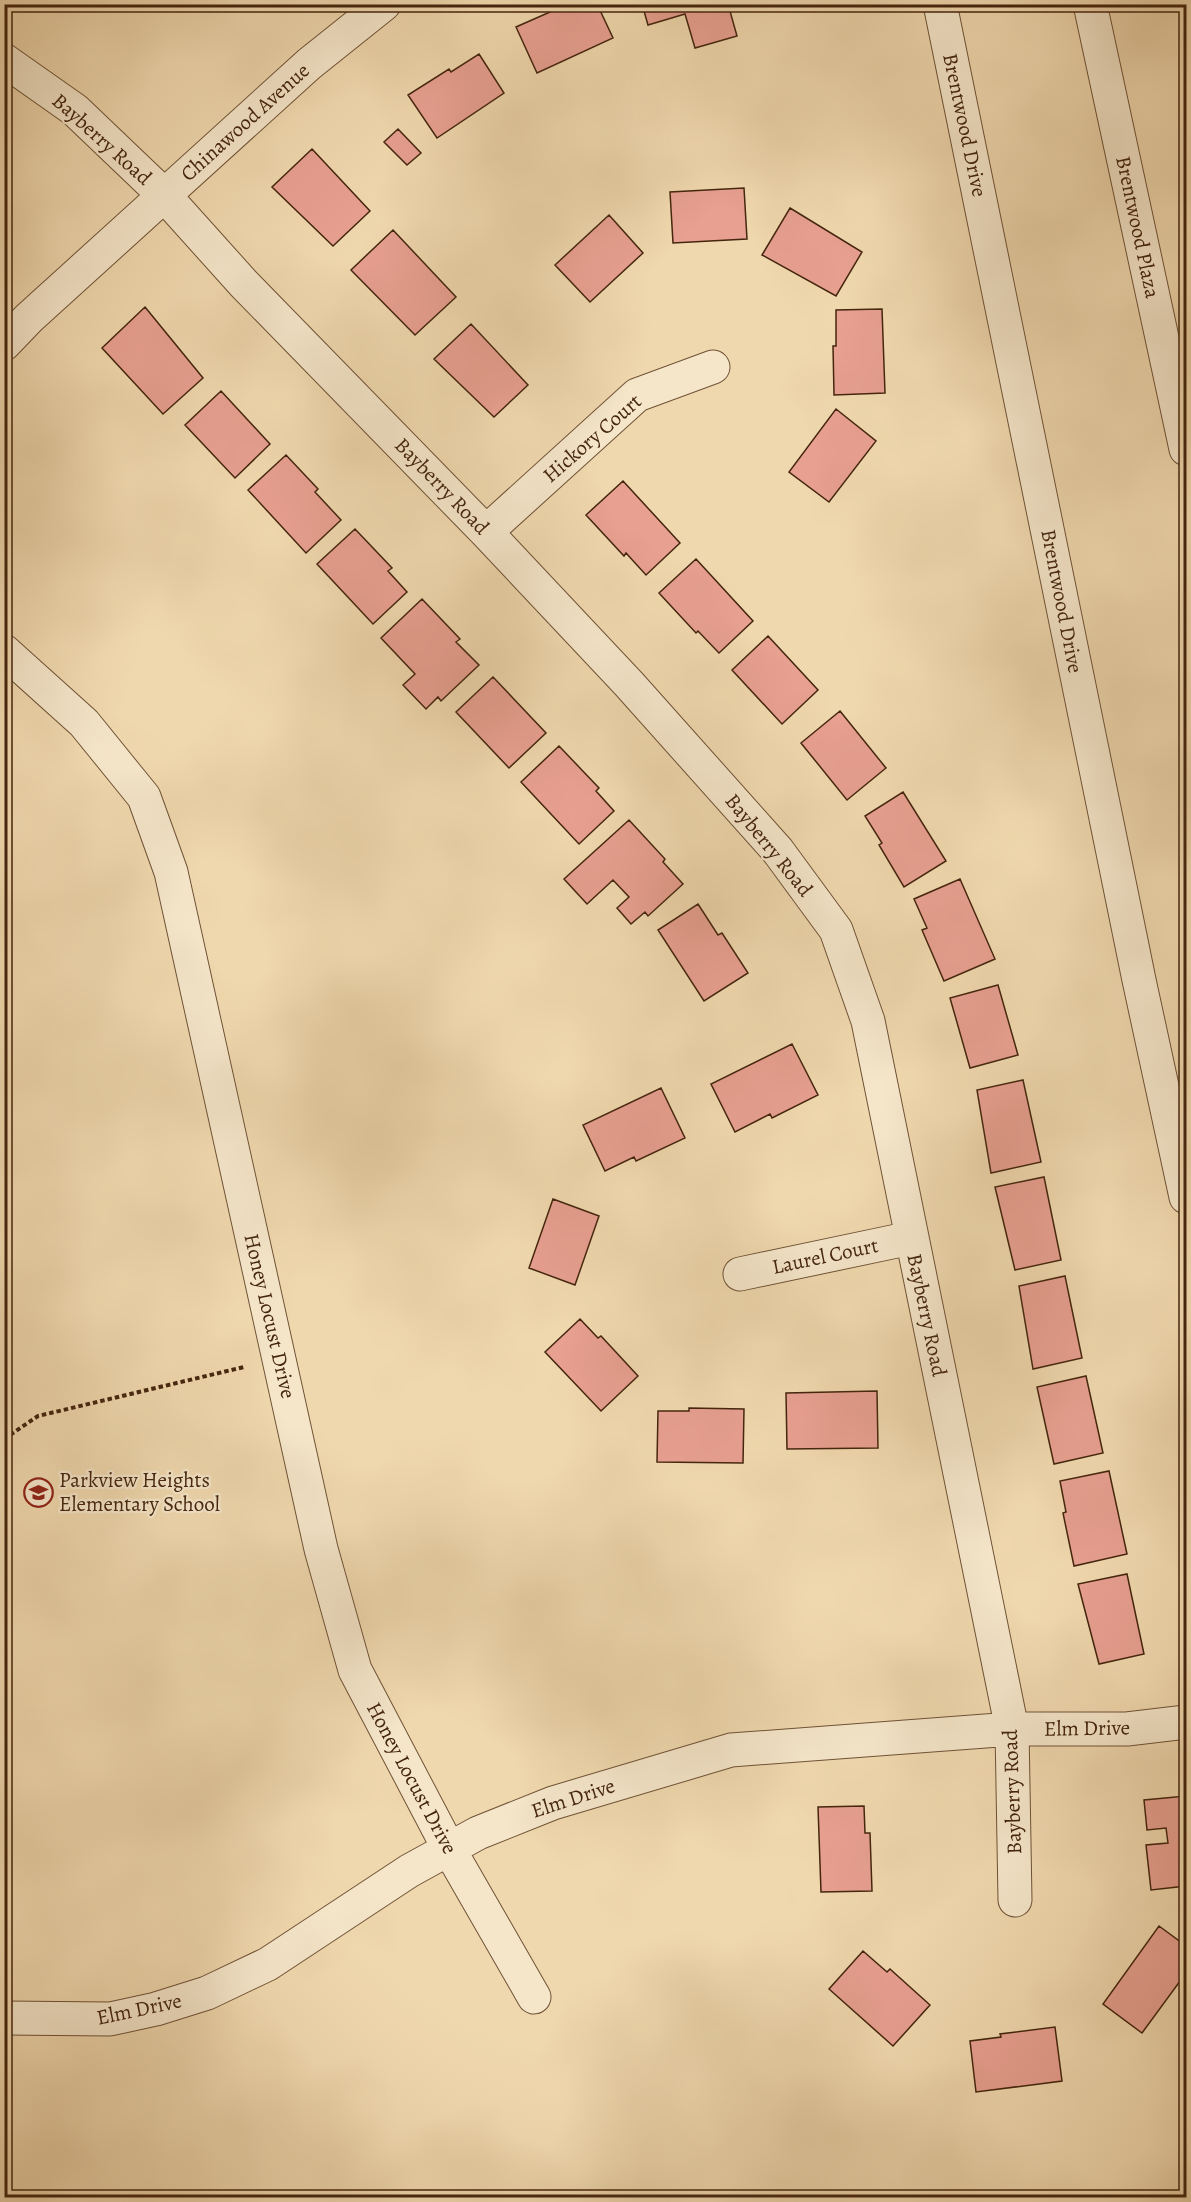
<svg xmlns="http://www.w3.org/2000/svg" width="1191" height="2202" viewBox="0 0 1191 2202" font-family="Alegreya,serif">
  <style>
    .building { fill: #e8a091; stroke: #44250e; stroke-width: 1.5 }
    .lines { fill: none; stroke-linecap: round; stroke-linejoin: round }
    .minor-casing { stroke: #6f5236; stroke-width: 35 }
    .path { stroke: #44250e; stroke-width: 4; stroke-dasharray: 4.5 3; stroke-linecap: butt }
    .minor { stroke: #f5e6ca; stroke-width: 33 }
    .labels { text-anchor: middle; dominant-baseline: central; stroke-width: 4.5; stroke-linejoin: round; paint-order: stroke }
    .street-label { font-size: 21px; fill: #44250e; stroke: #f5e6ca }
    .poi-label { font-size: 21px; fill: #44250e; stroke: #f5e6ca; text-anchor: start }
  </style>
  <rect width="100%" height="100%" fill="#f0d8ae"/>
  <filter id="stains"><feTurbulence type="fractalNoise" baseFrequency=".00333" numOctaves="4"/><feColorMatrix values="0 0 0 0 .2 0 0 0 0 .09 0 0 0 0 .02 0 0 0 .5 -.17"/></filter>
  <radialGradient id="worn" r=".72"><stop offset=".6" stop-color="#630" stop-opacity="0"/><stop offset="1" stop-color="#630" stop-opacity=".3"/></radialGradient>
  <!-- building -->
  <path class="building" d="M575 4H597L613 38 537 73 516 27 559 8 560 11Z
    M642 4H728L737 36 695 48 685 14 648 25Z
    M479 54 504 93 437 138 408 95 449 69 451 72Z
    M398 129 421 153 407 165 384 142Z
    M312 149 370 211 333 246 272 187Z
    M744 188 747 239 673 243 670 192Z
    M790 208 862 252 836 296 762 255Z
    M609 215 643 253 590 302 555 265Z
    M393 230 456 297 415 335 351 270Z
    M145 307 203 378 163 414 102 348Z
    M882 309 885 393 834 395 833 346H836V310Z
    M471 324 528 385 494 417 434 359Z
    M221 391 270 444 235 478 185 425Z
    M836 409 876 441 829 502 789 472Z
    M286 455 318 489 315 492 341 520 306 553 248 490Z
    M623 481 680 543 646 575 626 553 624 556 586 515Z
    M355 529 392 568 388 571 407 592 373 624 317 564Z
    M696 559 753 621 719 653 698 631 696 633 659 593Z
    M422 599 460 639 456 642 479 665 441 701 438 697 426 709 403 685 415 674 381 638Z
    M768 636 818 690 782 724 732 670Z
    M493 677 546 733 509 768 456 712Z
    M840 711 886 768 847 800 801 743Z
    M559 746 599 788 596 791 614 811 579 844 521 782Z
    M903 792 946 861 904 887 879 845 882 843 865 816Z
    M629 820 665 859 663 862 683 884 648 916 645 912 631 924 617 908 629 897 613 880 587 904 564 879Z
    M960 879 995 959 944 981 922 930 927 928 914 899Z
    M698 904 718 935 722 933 748 973 704 1001 658 930Z
    M998 985 1018 1055 970 1068 950 998Z
    M792 1044 818 1095 772 1118 770 1114 735 1132 711 1084Z
    M1023 1080 1041 1162 991 1173 977 1090Z
    M661 1088 685 1138 636 1161 634 1157 605 1171 583 1125Z
    M1044 1177 1061 1260 1015 1270 995 1187Z
    M553 1199 599 1216 575 1285 529 1268Z
    M1065 1276 1082 1358 1033 1369 1019 1286Z
    M580 1319 598 1338 601 1336 638 1376 601 1411 545 1352Z
    M1086 1376 1103 1453 1054 1464 1037 1387Z
    M877 1391 878 1448 787 1449 786 1393Z
    M689 1408 744 1409 743 1463 657 1462 658 1411H689Z
    M1109 1471 1127 1554 1074 1566 1063 1513 1066 1512 1060 1481Z
    M1127 1574 1144 1654 1099 1664 1078 1584Z
    M1186 1796V1886L1151 1890 1146 1845 1168 1843 1166 1828 1147 1830 1144 1800Z
    M864 1806 865 1833H870L872 1891 821 1892 818 1807Z
    M1159 1926 1186 1946V1973L1142 2033 1103 2004Z
    M863 1951 887 1972 890 1969 930 2005 893 2046 829 1989Z
    M1055 2027 1062 2081 976 2092 970 2041 1001 2037 1000 2034Z"/>
  <g class="lines">
    <defs>
      <path id="minor" d="M940 4 1139 980 1186 1197
        M1090 4 1186 449
        M4 60 75 110 164 195 244 284 486 532 629 684 778 851 836 930 868 1021 1012 1729 1015 1900
        M4 344 29 318 309 64 384 4
        M486 532 637 395 713 367
        M4 651 84 723 144 797 171 872 321 1549 355 1670 449 1849 534 1997
        M740 1274 911 1238
        M4 2018 110 2019 156 2009 207 1993 268 1964 409 1871 478 1833 553 1803 731 1750 1012 1729H1127L1186 1722"/>
    </defs>
    <!-- minor casing -->
    <use href="#minor" class="minor-casing"/>
    <!-- path -->
    <path class="path" d="M4 1439 38 1416 244 1367"/>
    <!-- minor -->
    <use href="#minor" class="minor"/>
  </g>
  <!-- icons -->
  <defs>
    <symbol id="school-ring" viewBox="-11 -11 22 22"><circle r="9.5" fill="#f5e6ca" stroke="#8f2418" stroke-width="1.5"/><path d="M0-5L7-2L0 1L-7-2ZM-4 1L0 2.5L4 1V4Q0 6-4 4Z" fill="#8f2418"/></symbol>
  </defs>
  <g fill-rule="evenodd">
    <use href="#school-ring" x="22" y="1476" width="33" height="33"/>
  </g>
  <g class="labels">
    <!-- street labels -->
    <g class="street-label">
      <text transform="translate(245 122) rotate(-42)">Chinawood Avenue</text>
      <text transform="translate(965 125) rotate(78)">Brentwood Drive</text>
      <text transform="translate(102 139) rotate(42)">Bayberry Road</text>
      <text transform="translate(1138 227) rotate(78)">Brentwood Plaza</text>
      <text transform="translate(592 438) rotate(-41)">Hickory Court</text>
      <text transform="translate(442 486) rotate(46)">Bayberry Road</text>
      <text transform="translate(1062 601) rotate(79)">Brentwood Drive</text>
      <text transform="translate(769 845) rotate(51)">Bayberry Road</text>
      <text transform="translate(825 1256) rotate(-12)">Laurel Court</text>
      <text transform="translate(927 1315) rotate(78)">Bayberry Road</text>
      <text transform="translate(270 1316) rotate(77)">Honey Locust Drive</text>
      <text transform="translate(1087 1728) rotate(-1)">Elm Drive</text>
      <text transform="translate(412 1778) rotate(62)">Honey Locust Drive</text>
      <text transform="translate(1012 1792) rotate(-92)">Bayberry Road</text>
      <text transform="translate(573 1798) rotate(-18)">Elm Drive</text>
      <text transform="translate(139 2009) rotate(-12)">Elm Drive</text>
    </g>
    <!-- poi labels -->
    <g class="poi-label">
      <text x="59" y="1480">Parkview Heights<tspan x="59" dy="24">Elementary School</tspan></text>
    </g>
  </g>
  <!-- margin -->
  <rect width="1191" height="2202" fill="none" stroke="#f0d8ae" stroke-width="24"/>
  <rect x="6" y="6" width="1179" height="2190" fill="none" stroke="#44250e" stroke-width="3"/>
  <rect x="12" y="12" width="1167" height="2178" fill="none" stroke="#44250e" stroke-width="1.5"/>
  <rect width="100%" height="100%" filter="url(#stains)"/>
  <rect width="100%" height="100%" fill="url(#worn)"/>
</svg>
